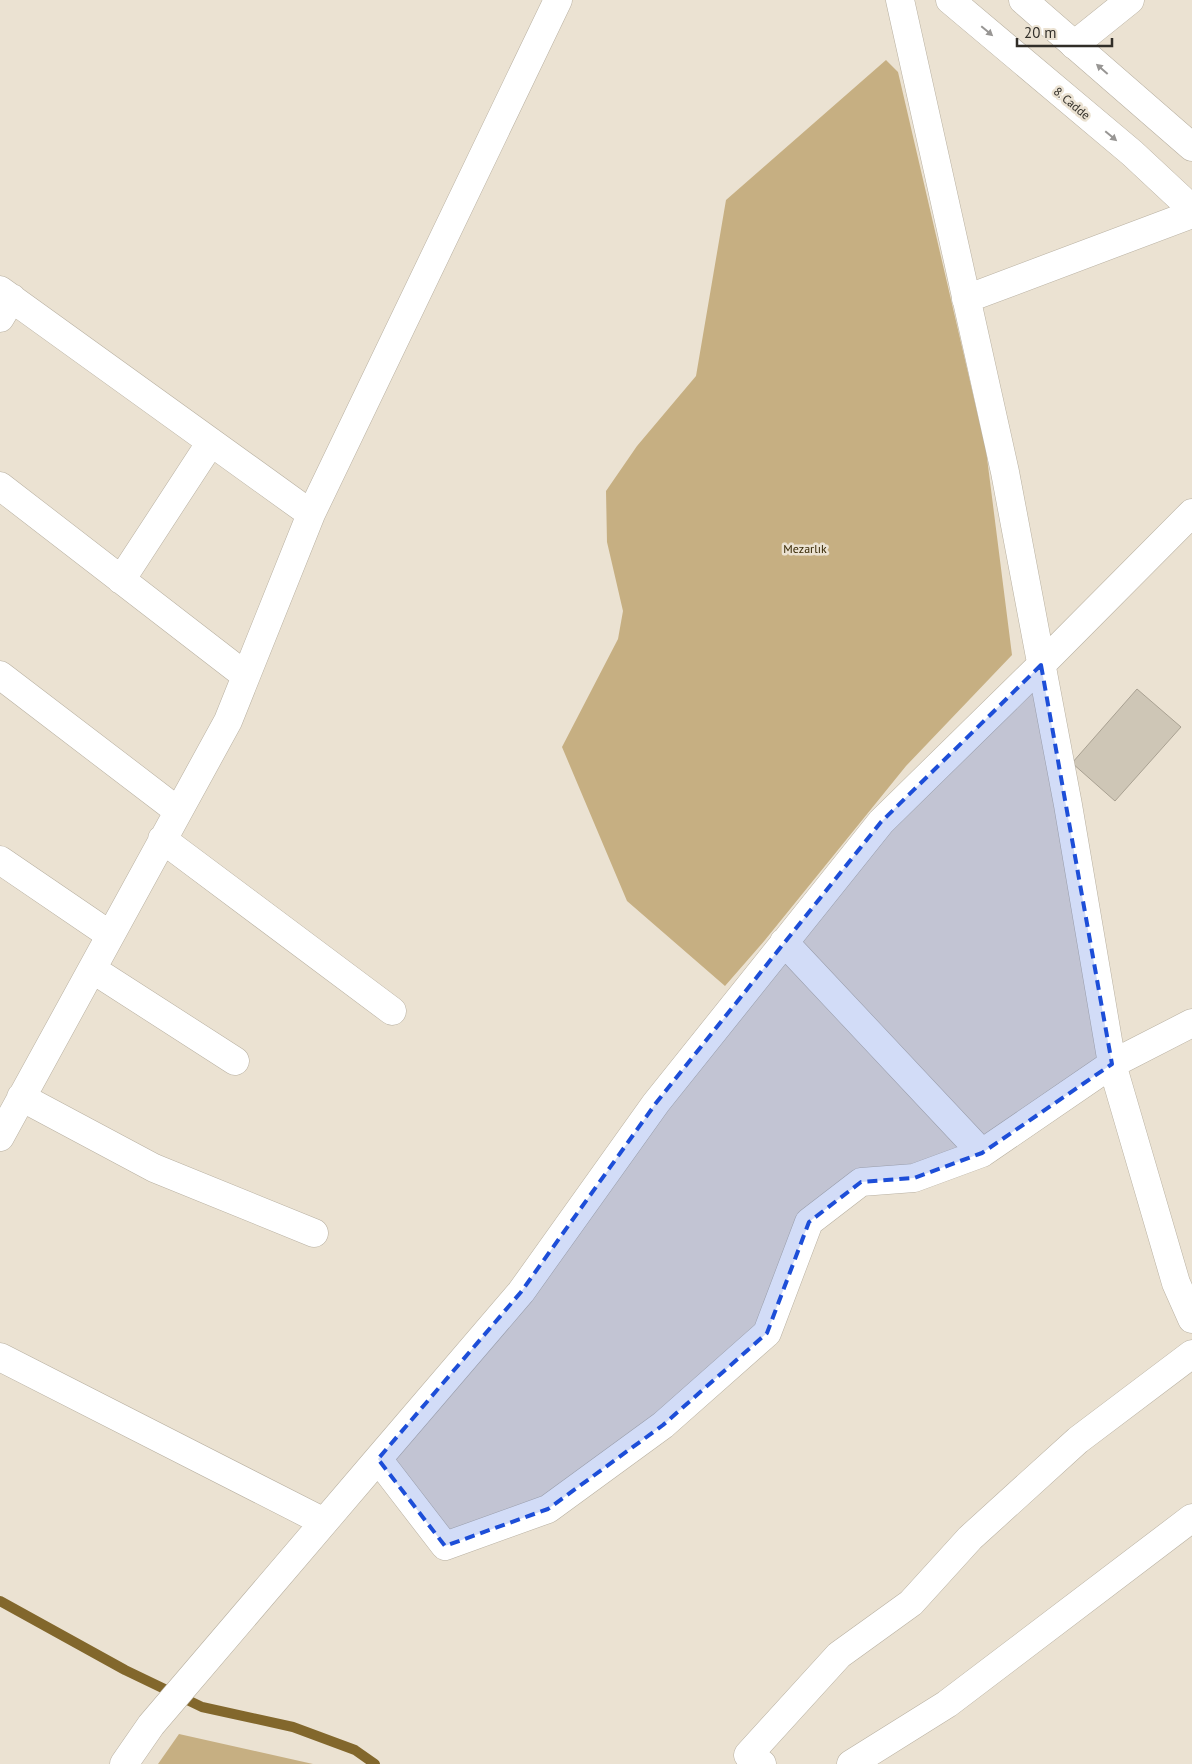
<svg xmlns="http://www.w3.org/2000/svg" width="1192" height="1764" viewBox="0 0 1192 1764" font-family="'PT Sans',sans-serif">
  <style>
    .green { fill: #c6af82 }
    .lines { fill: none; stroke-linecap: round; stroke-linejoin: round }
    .stream { stroke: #82672c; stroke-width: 10 }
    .building { fill: #cec6b6; stroke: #a9a192 }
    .street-casing { stroke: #b8b0a1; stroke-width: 29 }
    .secondary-casing { stroke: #b8b0a1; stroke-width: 29 }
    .street { stroke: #fff; stroke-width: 28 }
    .secondary { stroke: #fff; stroke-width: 28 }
    .oneway { fill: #989694 }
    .marked { fill: #1d4ed8; fill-opacity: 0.2; stroke: #1d4ed8; stroke-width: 4; stroke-dasharray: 10 6; stroke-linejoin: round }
    .labels { text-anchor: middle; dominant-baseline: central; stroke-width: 5; stroke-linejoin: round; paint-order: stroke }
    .street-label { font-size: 12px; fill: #312e28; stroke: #ebe2d2 }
    .park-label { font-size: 12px; fill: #362703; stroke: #ebe2d2 }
  </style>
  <rect width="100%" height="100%" fill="#ebe2d2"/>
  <!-- green -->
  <path class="green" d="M886 60 898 72 986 450 1012 655 906 766 765 940 725 986 627 901 562 747 618 639 623 611 607 542 606 491 637 446 696 376 726 200Z
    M179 1734 313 1764H158Z"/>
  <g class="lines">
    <!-- stream -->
    <path class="stream" d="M0 1601 125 1670 202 1707 293 1727 355 1750 375 1764"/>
  </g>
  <!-- building -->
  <path class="building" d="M1137 689 1181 727 1115 801 1072 763Z"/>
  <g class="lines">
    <defs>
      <path id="street" d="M900 0 1005 472 1068 805 1112 1064 1176 1283 1192 1319
        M1074 45 1130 0
        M0 290 311 514
        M966 299 1192 214
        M0 318 12 298
        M0 486 246 676
        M1192 513 1041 665 881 822 656 1103 521 1292 378 1459 445 1546 548 1509 663 1425 767 1333 809 1222 861 1182 914 1178 982 1153 1112 1064 1192 1023
        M121 580 211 442
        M0 675 178 811
        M162 839 392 1011
        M0 860 110 935
        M784 942 982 1153
        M92 969 235 1061
        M21 1097 154 1168 314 1233
        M0 1137 228 721 311 514 558 0
        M0 1357 324 1522
        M124 1764 151 1725 378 1459
        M762 1764 748 1755 839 1655 911 1603 970 1538 1078 1440 1192 1354
        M851 1764 947 1704 1192 1518"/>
      <path id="secondary" d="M950 0 1132 153 1192 209
        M1023 0 1192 147"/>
    </defs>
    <!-- street casing -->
    <use href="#street" class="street-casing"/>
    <!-- secondary casing -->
    <use href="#secondary" class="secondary-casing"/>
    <!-- street -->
    <use href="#street" class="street"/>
    <!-- secondary -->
    <use href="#secondary" class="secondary"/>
  </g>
  <!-- one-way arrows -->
  <defs><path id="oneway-solid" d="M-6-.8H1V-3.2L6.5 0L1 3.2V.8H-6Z" transform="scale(1.25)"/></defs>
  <g class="oneway">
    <use href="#oneway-solid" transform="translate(987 31) rotate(40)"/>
    <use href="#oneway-solid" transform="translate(1102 69) rotate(-139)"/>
    <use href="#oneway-solid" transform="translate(1111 136) rotate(40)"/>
  </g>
  <!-- marked area -->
  <path class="marked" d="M1041 665 1112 1064 982 1153 914 1178 861 1182 809 1222 767 1333 663 1425 548 1509 445 1546 378 1459 521 1292 656 1103 881 822Z"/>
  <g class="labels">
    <!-- street labels -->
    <g class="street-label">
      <text transform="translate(1072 103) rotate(40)">8. Cadde</text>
    </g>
    <!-- park labels -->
    <g class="park-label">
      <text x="805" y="548">Mezarlık</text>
    </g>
  </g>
  <!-- scale -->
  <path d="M1017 38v8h95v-8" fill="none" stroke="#312e28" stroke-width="2.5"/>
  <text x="1024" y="38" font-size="15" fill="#312e28" stroke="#ebe2d2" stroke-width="4" paint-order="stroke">20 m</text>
</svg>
